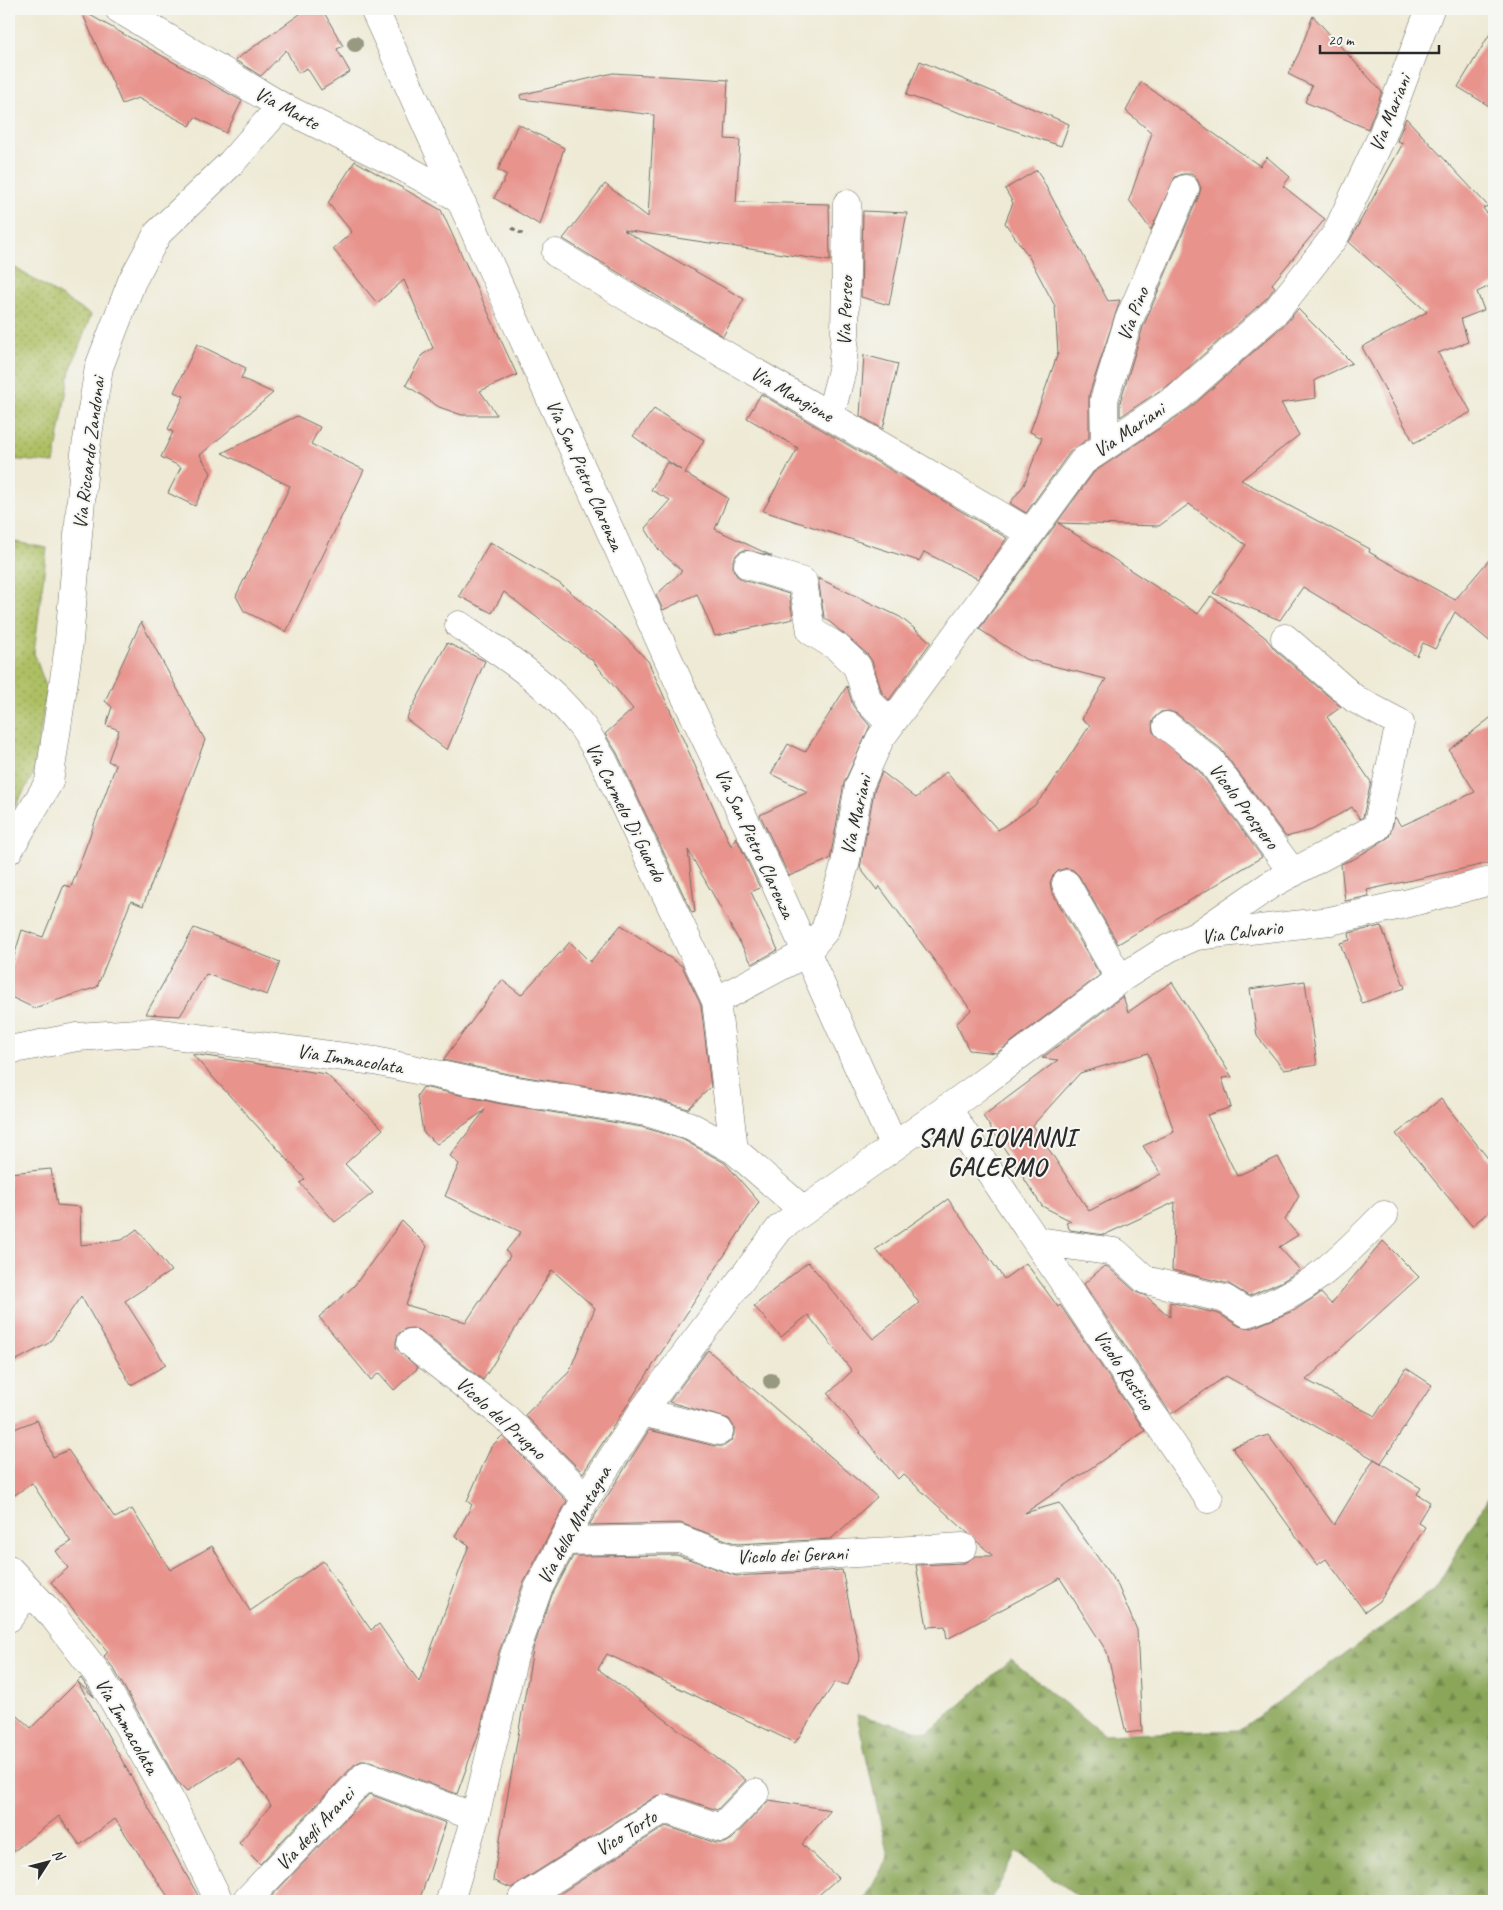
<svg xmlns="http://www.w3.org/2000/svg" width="1503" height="1910" viewBox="0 0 1503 1910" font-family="Caveat,sans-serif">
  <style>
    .grass { fill: url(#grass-dots); stroke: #6c7547 }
    .forest { fill: url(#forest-firs); stroke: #5a6842 }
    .building { fill: #e8938c; fill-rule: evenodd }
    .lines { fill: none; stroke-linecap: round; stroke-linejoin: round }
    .minor-casing { stroke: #6f6e66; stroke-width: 29 }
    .major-casing { stroke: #6f6e66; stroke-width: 29 }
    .path { stroke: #6f6e66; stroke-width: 3; stroke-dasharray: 4 4; stroke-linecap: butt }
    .minor { stroke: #fff; stroke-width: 28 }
    .major { stroke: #fff; stroke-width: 28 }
    .tree { fill: #989981 }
    .labels { text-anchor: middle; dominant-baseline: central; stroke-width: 4; stroke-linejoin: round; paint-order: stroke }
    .street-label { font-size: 20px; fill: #2b2b2b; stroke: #f6f6f2 }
    .district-label { font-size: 25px; font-weight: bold; letter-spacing: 1px; fill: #2b2b2b; stroke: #f6f6f2 }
  </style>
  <defs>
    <pattern id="grass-dots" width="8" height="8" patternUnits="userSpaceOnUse" patternTransform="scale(1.25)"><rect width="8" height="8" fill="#adbf63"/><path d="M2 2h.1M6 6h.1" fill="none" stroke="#8d9b52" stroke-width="1.8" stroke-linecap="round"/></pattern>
    <pattern id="forest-firs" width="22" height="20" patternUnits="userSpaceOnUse" patternTransform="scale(1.25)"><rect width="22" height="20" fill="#8aa659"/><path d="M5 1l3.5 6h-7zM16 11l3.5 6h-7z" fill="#71874a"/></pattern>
  </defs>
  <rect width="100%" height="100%" fill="#f6f6f2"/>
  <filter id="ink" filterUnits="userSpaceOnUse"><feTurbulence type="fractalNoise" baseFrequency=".02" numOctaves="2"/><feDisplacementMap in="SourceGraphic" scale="10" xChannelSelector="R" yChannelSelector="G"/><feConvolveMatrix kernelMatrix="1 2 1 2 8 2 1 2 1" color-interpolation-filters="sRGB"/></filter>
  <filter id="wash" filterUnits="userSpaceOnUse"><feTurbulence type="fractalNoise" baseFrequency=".0096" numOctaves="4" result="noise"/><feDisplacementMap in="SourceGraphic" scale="20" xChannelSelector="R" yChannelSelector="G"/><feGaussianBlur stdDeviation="1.12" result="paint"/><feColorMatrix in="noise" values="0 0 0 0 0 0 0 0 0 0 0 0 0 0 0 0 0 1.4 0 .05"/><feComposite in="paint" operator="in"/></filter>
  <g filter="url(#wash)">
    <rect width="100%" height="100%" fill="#eeead5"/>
    <!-- grass -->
    <path class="grass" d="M9 264 91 315 70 371 54 463 9 459Z
      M9 541 47 548 34 653 47 690 34 773 9 817Z"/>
    <!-- forest -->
    <path class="forest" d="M1494 1488V1901H1085L1016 1852 991 1901H864L888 1857 857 1715 928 1733 1011 1660 1104 1735 1239 1730 1435 1589Z"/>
    <g id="blocks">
      <!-- building -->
      <path class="building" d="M307 9H322L343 46 337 49 350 72 321 90 307 68 298 73 286 50 261 76 235 60Z
        M81 10 242 101 226 133 195 117 190 126 138 98 122 104Z
        M1313 16 1382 92 1368 129 1305 102 1312 86 1288 74 1299 53Z
        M1494 27V109L1458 87Z
        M920 61 1069 124 1061 146 906 95Z
        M613 73 728 80 725 139 740 140 736 202 829 204 830 261 623 230 744 299 723 336 563 239 605 184 648 217 654 115 521 99 520 95Z
        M1141 82 1260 166 1267 157 1290 177 1283 186 1325 219 1272 284 1275 287 1266 299 1170 384 1120 417V402L1143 327 1199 195 1201 188 1197 179 1191 174H1183L1175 177 1151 230 1129 200 1152 133 1126 111Z
        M1406 118 1488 206 1483 208 1494 223V284L1477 292 1484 310 1461 319 1468 342 1438 353 1471 412 1414 443 1362 347 1427 312 1349 242 1403 143 1397 141Z
        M518 124 564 148 540 225 494 198 507 175 498 170Z
        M355 161 441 210 517 375 480 391 497 415H462L439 407 406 385 422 355 433 348 404 280 377 303 333 249 352 232 328 203Z
        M1037 170 1108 301 1120 300 1089 395V438L1070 452 1026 513 1010 503 1024 485 1042 438 1030 432 1058 353 1055 306 1029 257 1005 223 1013 203 1005 189Z
        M863 211 907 213 889 305 861 297Z
        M1298 309 1352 363 1315 380 1316 398 1281 403 1299 435 1241 480 1370 549 1369 552 1455 600 1494 554V645L1455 612 1435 649 1423 643 1417 656 1303 587 1280 620 1213 593 1246 545 1189 504 1159 526 1058 523 1198 614 1211 596 1266 638 1275 650 1341 707 1327 717 1371 782 1363 817 1360 819 1352 807 1312 830 1286 837 1221 749 1177 714 1169 711 1161 712 1155 717 1152 723 1153 732 1200 772 1262 857 1118 944 1079 876 1073 870 1067 868 1058 871 1052 877 1050 883 1052 892 1100 975 997 1053 969 1050 956 1024 971 1010 879 886 877 890 860 868 874 791 882 772 916 798 946 772 998 830 1034 806 1047 791 1090 725 1082 719 1106 679 1025 659 979 629 1094 472 1190 408 1287 322Z
        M197 344 246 368 241 378 273 393 200 455 211 473 195 506 168 493 181 467 161 457 173 432 168 429 184 396 174 392Z
        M864 355 898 364 883 429 860 416Z
        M761 394 1007 538 978 579 924 552 919 561 763 511 798 448 747 418Z
        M654 409 704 440 685 473 728 498 715 529 772 556 744 550 737 554 733 560V569L737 576 743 580 789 594 793 619 715 636 697 594 663 610 656 595 682 571 659 550 645 528 670 500 651 490 667 462 681 470 633 436Z
        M297 416 320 427 311 444 364 470 286 632 244 611 236 596 290 486 222 453Z
        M490 542 559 583 620 632 648 661 731 846 736 837 760 888 751 892 778 950 752 964 688 850 695 912 692 913 617 753 605 734 633 709 592 660 504 592 492 613 459 596Z
        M818 578 900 617 931 642 889 700 882 693 872 661 867 654 824 617Z
        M141 622 205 740 143 906 131 901 97 987 34 1008 9 996V973L22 930 43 937 64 885 71 887 116 765 108 761 119 730 106 725 112 707 105 701Z
        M447 643 485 661 447 750 406 719Z
        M847 686 853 706 870 726 844 783 830 859 789 876 760 815 808 792 771 774 788 744 805 752Z
        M1494 715V862L1367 890 1369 896 1345 901 1341 864 1354 859 1389 837 1395 817 1401 826 1475 792 1449 750Z
        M621 925 682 966 701 1005 711 1087 688 1109 649 1097 508 1074 443 1060 502 980 521 995 570 942 590 962Z
        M1381 926 1405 988 1362 1003 1340 943 1350 940 1349 933Z
        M194 928 280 962 267 995 206 974 180 1016 146 1014Z
        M1305 981 1317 1065 1284 1070 1257 1036 1250 989Z
        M1172 982 1232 1077 1222 1078 1231 1107 1207 1115 1237 1176 1278 1157 1299 1196 1285 1220 1298 1235 1279 1247 1300 1270 1281 1282 1249 1296 1229 1284 1172 1270 1175 1202 1104 1235 1070 1230 1066 1223 1071 1221 1042 1206 983 1116 1058 1060 1042 1058 1123 996 1128 1012ZM1148 1053 1174 1132 1143 1146 1161 1174 1089 1211 1033 1125 1080 1073Z
        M192 1054 326 1074 383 1129 345 1164 373 1193 335 1222 300 1183 305 1179Z
        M423 1087 502 1104 642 1127 682 1139 725 1163 759 1202 583 1473 525 1415 569 1372 595 1308 552 1270 483 1380 421 1331 413 1328 405 1329 398 1334 396 1341V1348L418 1368 394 1390 379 1373 371 1380 319 1317 354 1286 402 1221 427 1246 406 1305 466 1322 510 1256 506 1251 521 1232 445 1196 459 1164 450 1156 485 1110 437 1144 423 1132 417 1096Z
        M1441 1099 1494 1166V1207L1472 1226 1396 1134Z
        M51 1169 57 1205 80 1207 81 1245 122 1240 137 1229 171 1271 125 1301 166 1365 131 1385 81 1296 49 1343 9 1364V1173Z
        M948 1199 1004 1279 1026 1263 1058 1307 1060 1305 1145 1431 1025 1513 1059 1503 1118 1586 1137 1630 1142 1731 1126 1733 1107 1652 1060 1578 947 1639 945 1626 927 1627 916 1565 964 1563 975 1556H993L903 1474 898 1479 828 1394 852 1371 808 1315 781 1337 754 1306 808 1262 873 1339 919 1303 892 1265 875 1250Z
        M1383 1241 1419 1277 1306 1380 1375 1416 1406 1368 1432 1385 1381 1463 1226 1376 1171 1414 1084 1284 1104 1266 1108 1267 1136 1292 1146 1296 1170 1317V1302L1219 1314 1239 1326 1252 1328 1295 1310 1321 1293 1331 1304Z
        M708 1350 877 1497 831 1539 737 1544 680 1523 589 1525 649 1430 715 1446H724L731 1441 734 1434V1427L729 1419 669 1402Z
        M37 1420 53 1457 68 1450 115 1518 132 1509 170 1570 212 1546 250 1611 323 1561 371 1630 379 1624 419 1682 469 1545 455 1536 472 1505 467 1501 491 1447 502 1436 567 1501 523 1584 499 1652 480 1730 457 1794 370 1761H361L354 1765 260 1864 239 1843 271 1805 239 1758 187 1791 177 1781 114 1669 104 1656 108 1652 51 1582 68 1568 56 1551 71 1542 32 1483 9 1499V1431Z
        M1268 1435 1334 1525 1374 1459 1421 1488 1417 1494 1430 1502 1418 1522 1425 1527 1380 1601 1365 1612 1326 1559 1317 1565 1232 1447Z
        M677 1555 736 1576 842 1570 860 1656 848 1685 835 1682 795 1743 607 1654 598 1669 746 1780 717 1810 669 1794 656 1796 511 1888 493 1880 533 1649 552 1595 573 1556Z
        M81 1678 94 1697 78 1682 201 1901H171L115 1819 80 1845 59 1816 9 1855V1708L31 1728Z
        M369 1794 446 1823 419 1901H267Z
        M769 1800 831 1810 802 1844 838 1878 812 1901H555L553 1898 666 1826 716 1843H725L732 1839Z"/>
    </g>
  </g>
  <g filter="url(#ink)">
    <use href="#blocks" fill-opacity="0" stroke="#6f6e66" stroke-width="1"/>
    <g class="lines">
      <defs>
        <path id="minor" d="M119 9 281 106 399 165 459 198
          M556 253 645 308 1030 533
          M830 416 842 370 845 334 847 204
          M1105 445 1104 400 1128 322 1185 189
          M748 565 803 582 811 631 837 647 857 666 868 701 891 724
          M459 625C503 654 547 682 580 724 589 735 595 748 603 760L716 1001 734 1150
          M1167 726 1211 761 1293 873
          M9 850 49 782 68 652 85 453 99 367 132 281 158 233 231 163 281 106
          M1066 884 1120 979
          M1196 936 1270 885 1377 827 1400 723 1355 699 1285 638
          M716 1001 806 953 825 930 845 865 859 786 880 739 1083 461 1180 396 1277 310 1335 236 1382 136 1430 9
          M9 1050 77 1037 152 1032 375 1061 505 1089 646 1112 688 1125 734 1150 803 1210
          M947 1108 1209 1499
          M1038 1241 1115 1252 1146 1280 1225 1299 1247 1313C1309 1293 1340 1259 1384 1215
          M411 1343 503 1415 586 1498
          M642 1412 719 1431
          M564 1541 680 1539 735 1560 963 1547
          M9 1569 54 1617 100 1677 170 1800 219 1901
          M9 1618 28 1591
          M522 1899 664 1809 721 1828 755 1793
          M246 1901 365 1776 475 1817"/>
        <path id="major" d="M374 9 685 696 776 885 894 1146
          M450 1901 475 1817 514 1656 538 1589 586 1498 642 1412 780 1228 973 1090 1120 979 1169 948 1196 936 1330 921 1409 903 1494 880"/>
      </defs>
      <!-- minor casing -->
      <use href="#minor" class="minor-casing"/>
      <!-- major casing -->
      <use href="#major" class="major-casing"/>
      <!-- path -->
      <path class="path" d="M512 228 526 236"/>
      <!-- minor -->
      <use href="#minor" class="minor"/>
      <!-- major -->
      <use href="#major" class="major"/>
    </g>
    <!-- trees -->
    <g class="tree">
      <circle cx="355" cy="44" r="8"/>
      <circle cx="771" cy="1381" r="8"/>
    </g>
  </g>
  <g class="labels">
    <!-- street labels -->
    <g class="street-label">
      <text transform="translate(287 108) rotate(28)">Via Marte</text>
      <text transform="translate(1390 113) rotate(-68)">Via Mariani</text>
      <text transform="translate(845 311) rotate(-88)">Via Perseo</text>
      <text transform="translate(1133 314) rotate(-69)">Via Pino</text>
      <text transform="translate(792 394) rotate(30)">Via Mangione</text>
      <text transform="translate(1129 430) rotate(-34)">Via Mariani</text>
      <text transform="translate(89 453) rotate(-83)">Via Riccardo Zandonai</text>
      <text transform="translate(585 475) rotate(66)">Via San Pietro Clarenza</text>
      <text transform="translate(1244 806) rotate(53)">Vicolo Prospero</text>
      <text transform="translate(626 812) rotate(63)">Via Carmelo Di Guardo</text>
      <text transform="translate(856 815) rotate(-77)">Via Mariani</text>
      <text transform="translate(755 843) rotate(65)">Via San Pietro Clarenza</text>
      <text transform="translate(1242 932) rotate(-7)">Via Calvario</text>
      <text transform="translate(350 1059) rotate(9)">Via Immacolata</text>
      <text transform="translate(1124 1370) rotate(56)">Vicolo Rustico</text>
      <text transform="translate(501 1418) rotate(42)">Vicolo del Prugno</text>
      <text transform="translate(574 1525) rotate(-61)">Via della Montagna</text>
      <text transform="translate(792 1555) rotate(-2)">Vicolo dei Gerani</text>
      <text transform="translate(127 1726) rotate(60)">Via Immacolata</text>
      <text transform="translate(315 1829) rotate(-47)">Via degli Aranci</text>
      <text transform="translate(626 1833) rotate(-32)">Vico Torto</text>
    </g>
    <!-- district labels -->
    <g class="district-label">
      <text x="997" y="1138">SAN GIOVANNI<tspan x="997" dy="29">GALERMO</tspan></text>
    </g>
  </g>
  <!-- margin -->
  <rect width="1503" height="1910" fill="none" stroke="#f6f6f2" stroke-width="30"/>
  <!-- north arrow -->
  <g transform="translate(48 1862) rotate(54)" stroke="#f6f6f2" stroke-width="4" paint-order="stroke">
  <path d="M0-4L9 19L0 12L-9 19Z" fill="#2b2b2b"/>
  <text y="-8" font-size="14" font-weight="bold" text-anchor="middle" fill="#2b2b2b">N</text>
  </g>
  <!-- scale -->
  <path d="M1320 45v8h119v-8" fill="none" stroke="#2b2b2b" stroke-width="2.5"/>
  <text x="1328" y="45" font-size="15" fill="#2b2b2b" stroke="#f6f6f2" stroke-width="4" paint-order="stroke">20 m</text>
</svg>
